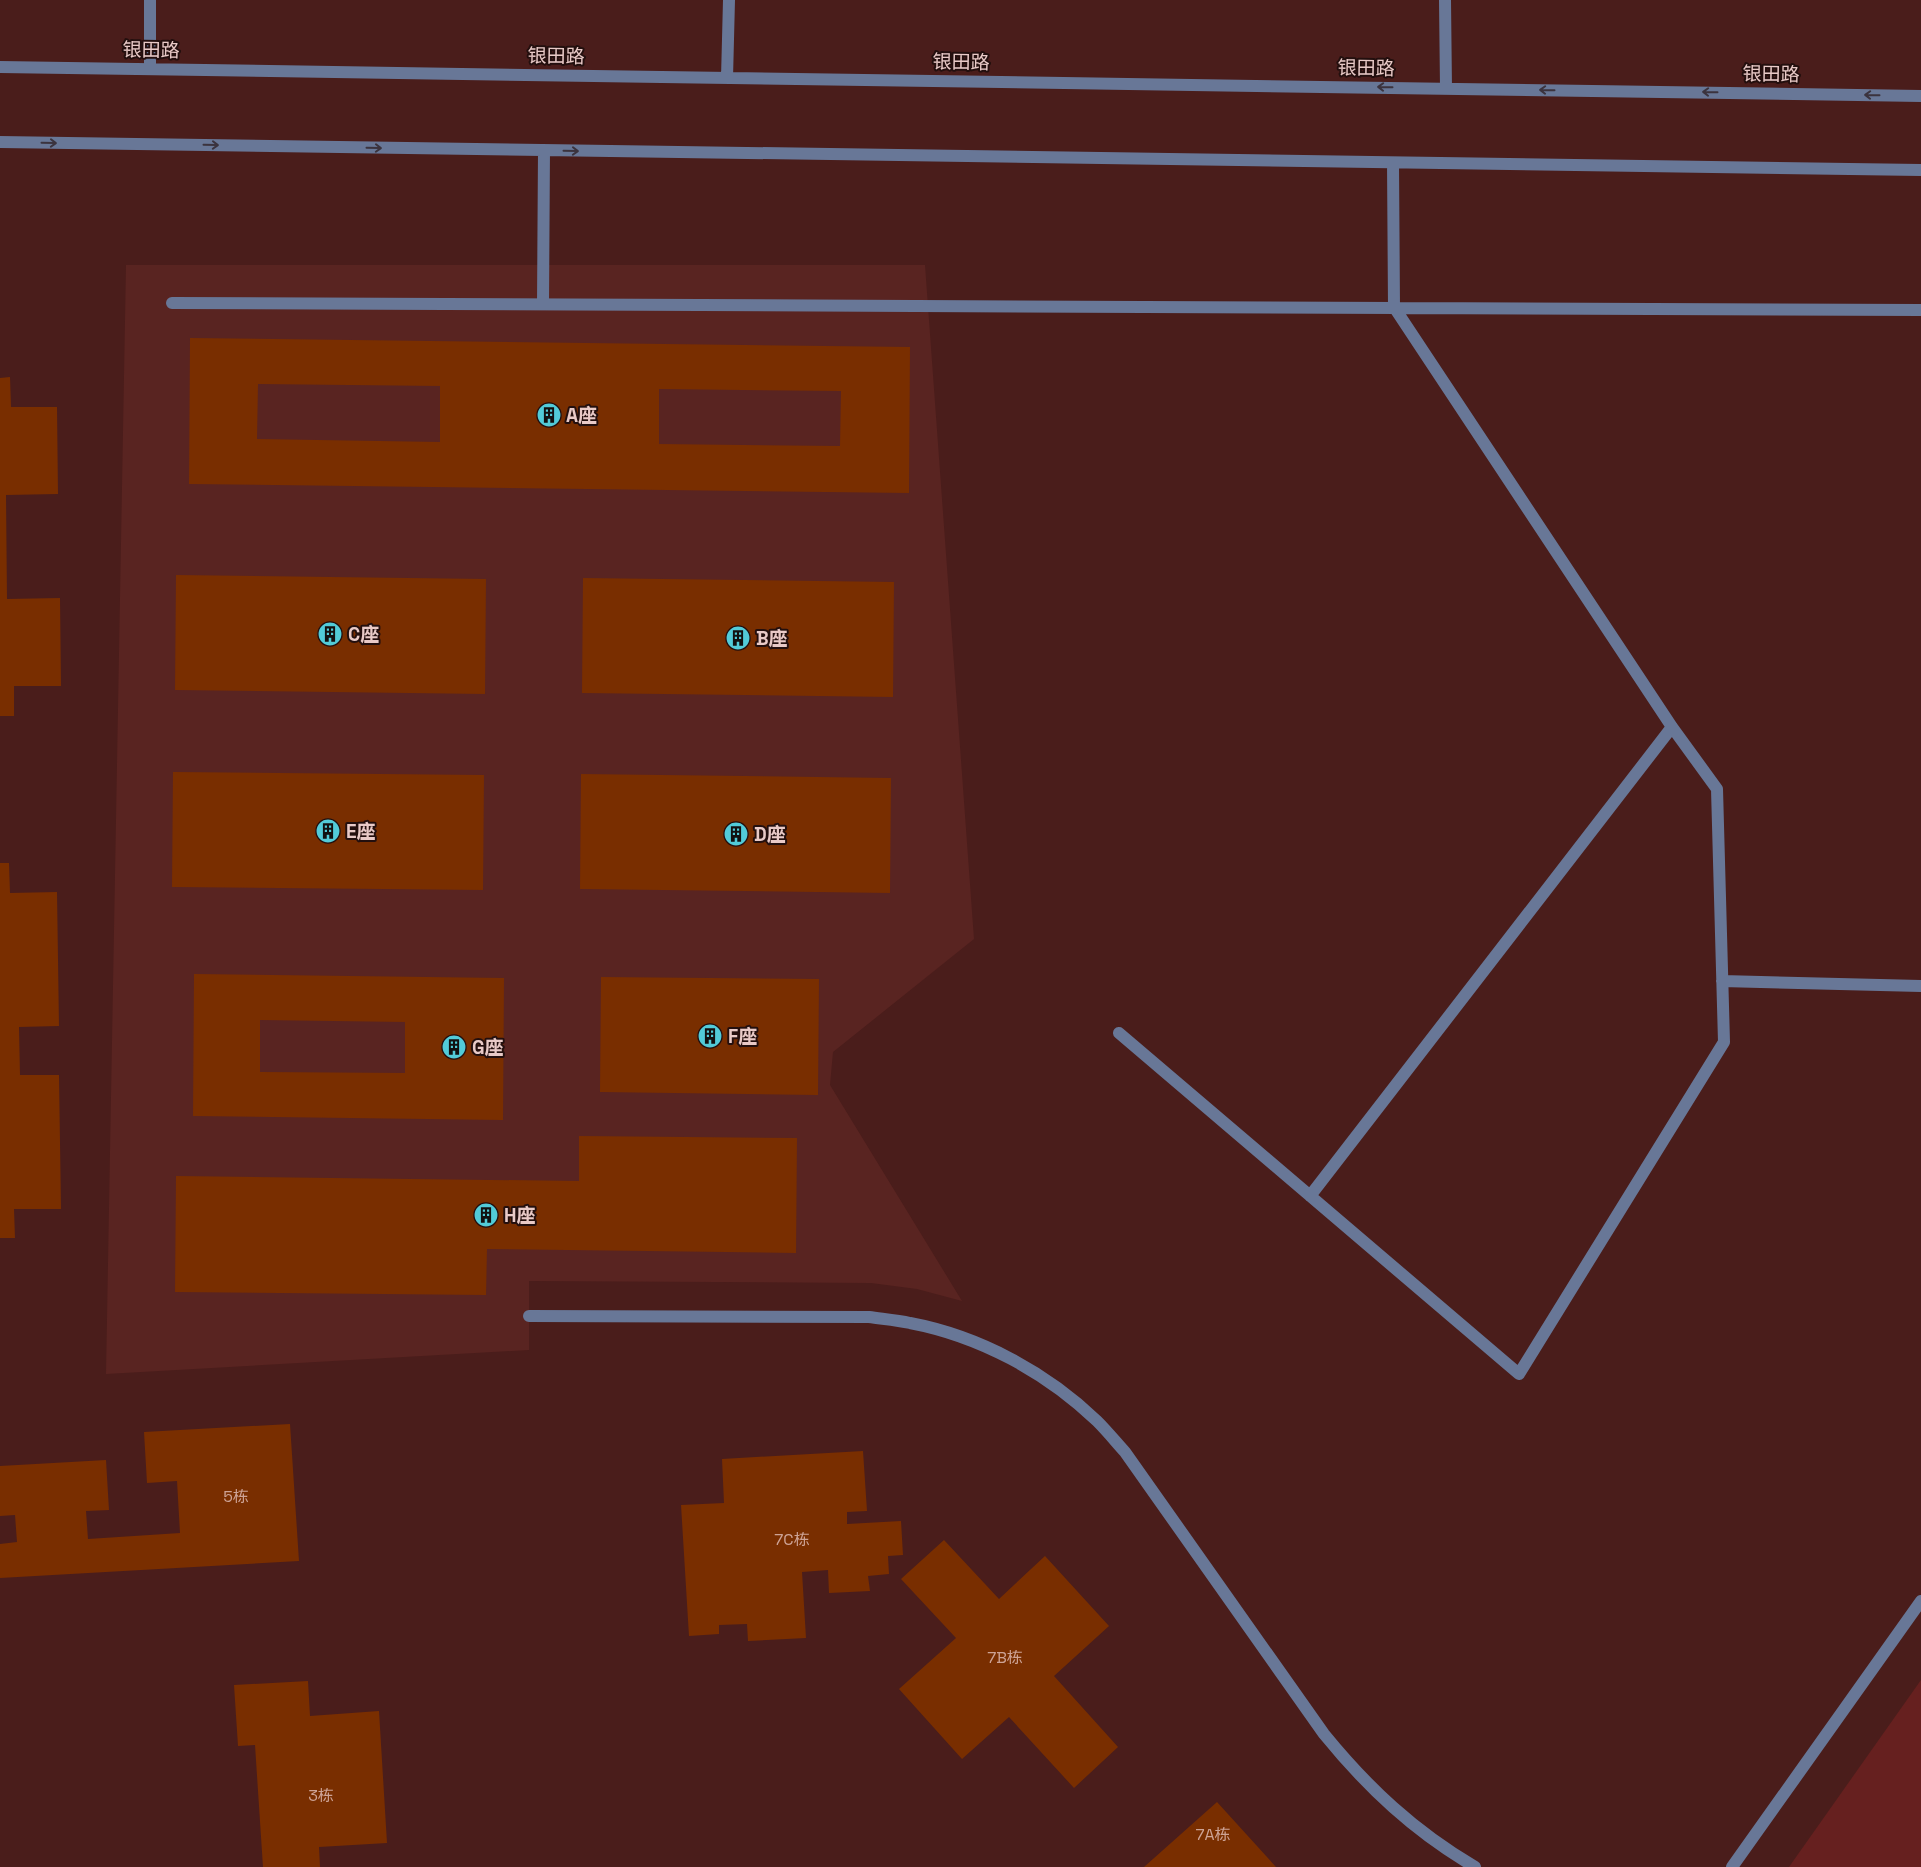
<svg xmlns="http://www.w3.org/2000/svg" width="1921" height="1867" viewBox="0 0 1921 1867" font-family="'Space Grotesk','Noto Sans SC',sans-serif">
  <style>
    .built { fill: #592421 }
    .green { fill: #66201f }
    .building { fill: #792e00; fill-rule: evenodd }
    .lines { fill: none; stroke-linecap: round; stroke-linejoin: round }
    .minor { stroke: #687797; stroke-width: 12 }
    .oneway { stroke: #3b333e }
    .labels { text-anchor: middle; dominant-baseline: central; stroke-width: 4; stroke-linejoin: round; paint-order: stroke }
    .number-label { font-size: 16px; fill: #cda395 }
    .street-label { font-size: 19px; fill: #e9cac7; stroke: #230f0e }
    .poi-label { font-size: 19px; font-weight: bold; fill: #e9cac7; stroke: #230f0e; text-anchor: start }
  </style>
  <rect width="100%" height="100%" fill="#4a1d1b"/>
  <!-- built -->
  <path class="built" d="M126 265H925L974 939 833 1052 830 1085 962 1301 917 1289 871 1283 529 1281V1350L106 1374Z"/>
  <!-- green -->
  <path class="green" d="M1921 1680V1867H1789Z"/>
  <!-- building -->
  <path class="building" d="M190 338 910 347 909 493 189 484ZM258 384 440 386V442L257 439ZM659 389 841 391 840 446 659 444Z
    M10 377 11 407H57L58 494 6 495 7 599 60 598 61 686H14V716H0V378Z
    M176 575 486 579 485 694 175 690Z
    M583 578 894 582 893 697 582 693Z
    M173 772 484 775 483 890 172 887Z
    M581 774 891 778 890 893 580 889Z
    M0 863H9L10 893 57 892 59 1026 19 1027 20 1075H59L61 1209H14L15 1238H0Z
    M194 974 504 978 503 1120 193 1116ZM260 1020 405 1022V1073L260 1072Z
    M601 977 819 979 818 1095 600 1092Z
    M579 1136 797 1138 796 1253 487 1249 486 1295 175 1292 176 1176 579 1181Z
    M290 1424 299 1561 0 1578V1544L17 1542 15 1515 0 1516V1466L106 1460 109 1510 86 1511 88 1539 180 1533 177 1481 147 1483 144 1432Z
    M863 1451 867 1511 847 1512V1524L901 1521 903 1555 888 1556 889 1574 868 1576 870 1591 829 1593 828 1570 802 1572 806 1638 748 1641 747 1624 719 1625V1634L689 1636 681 1505 724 1503 722 1459Z
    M944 1540 999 1599 1045 1556 1109 1626 1054 1676 1118 1747 1074 1788 1009 1717 962 1759 899 1689 956 1638 901 1579Z
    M308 1681 310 1716 379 1711 387 1843 319 1847 320 1867H263L255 1745 238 1746 234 1685Z
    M1217 1802 1276 1867H1144Z"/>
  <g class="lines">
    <!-- minor -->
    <path class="minor" d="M150 0V69
      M1445 0 1446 88
      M0 67 1921 96
      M727 78 729 0
      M0 142 1921 170
      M172 303 1921 310
      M543 304 544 150
      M1722 981 1921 986
      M1119 1033 1519 1374 1724 1042 1717 789 1672 727 1394 307 1393 163
      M1310 1196 1672 727
      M529 1316 869 1317C883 1319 897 1320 910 1323 979 1336 1046 1372 1097 1421 1107 1431 1116 1442 1125 1452L1324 1734C1368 1788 1414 1831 1475 1867
      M1732 1867 1921 1601"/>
  </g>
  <!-- one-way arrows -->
  <defs><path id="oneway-shaft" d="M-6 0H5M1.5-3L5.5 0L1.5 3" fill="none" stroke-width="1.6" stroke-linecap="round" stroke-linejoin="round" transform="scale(1.25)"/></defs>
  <g class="oneway">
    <use href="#oneway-shaft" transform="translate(1385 87) rotate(-179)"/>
    <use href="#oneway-shaft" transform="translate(1547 90) rotate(-179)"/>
    <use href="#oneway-shaft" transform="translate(1710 92) rotate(-179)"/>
    <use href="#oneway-shaft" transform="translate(1872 95) rotate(-179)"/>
    <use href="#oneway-shaft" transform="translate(49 143) rotate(1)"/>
    <use href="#oneway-shaft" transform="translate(211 145) rotate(1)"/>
    <use href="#oneway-shaft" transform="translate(374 148) rotate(1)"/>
    <use href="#oneway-shaft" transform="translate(571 151) rotate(1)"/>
  </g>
  <!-- icons -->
  <defs>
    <symbol id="building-disc" viewBox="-11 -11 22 22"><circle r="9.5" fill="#52cbd8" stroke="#230f0e"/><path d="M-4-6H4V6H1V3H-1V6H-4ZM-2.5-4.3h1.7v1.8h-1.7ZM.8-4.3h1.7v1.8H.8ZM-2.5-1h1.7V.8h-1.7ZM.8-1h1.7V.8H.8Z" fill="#111"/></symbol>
  </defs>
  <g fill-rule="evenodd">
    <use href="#building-disc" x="535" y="401" width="28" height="28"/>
    <use href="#building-disc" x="316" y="620" width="28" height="28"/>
    <use href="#building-disc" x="724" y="624" width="28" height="28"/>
    <use href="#building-disc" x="314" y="817" width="28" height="28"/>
    <use href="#building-disc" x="722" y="820" width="28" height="28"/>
    <use href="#building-disc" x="696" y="1022" width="28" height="28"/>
    <use href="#building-disc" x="440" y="1033" width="28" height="28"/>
    <use href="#building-disc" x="472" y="1201" width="28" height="28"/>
  </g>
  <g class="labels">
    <!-- number labels -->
    <g class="number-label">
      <text x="236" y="1496">5栋</text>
      <text x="792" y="1539">7C栋</text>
      <text x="1005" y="1657">7B栋</text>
      <text x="321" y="1795">3栋</text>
      <text x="1213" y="1834">7A栋</text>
    </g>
    <!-- street labels -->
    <g class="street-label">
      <text transform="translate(151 50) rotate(1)">银田路</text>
      <text transform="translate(556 56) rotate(1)">银田路</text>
      <text transform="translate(961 62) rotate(1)">银田路</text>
      <text transform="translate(1366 68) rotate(1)">银田路</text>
      <text transform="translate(1771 74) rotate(1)">银田路</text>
    </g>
    <!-- poi labels -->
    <g class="poi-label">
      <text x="566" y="415">A座</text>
      <text x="348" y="634">C座</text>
      <text x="756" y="638">B座</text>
      <text x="346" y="831">E座</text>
      <text x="754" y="834">D座</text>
      <text x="728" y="1036">F座</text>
      <text x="472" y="1047">G座</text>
      <text x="504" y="1215">H座</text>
    </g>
  </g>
</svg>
